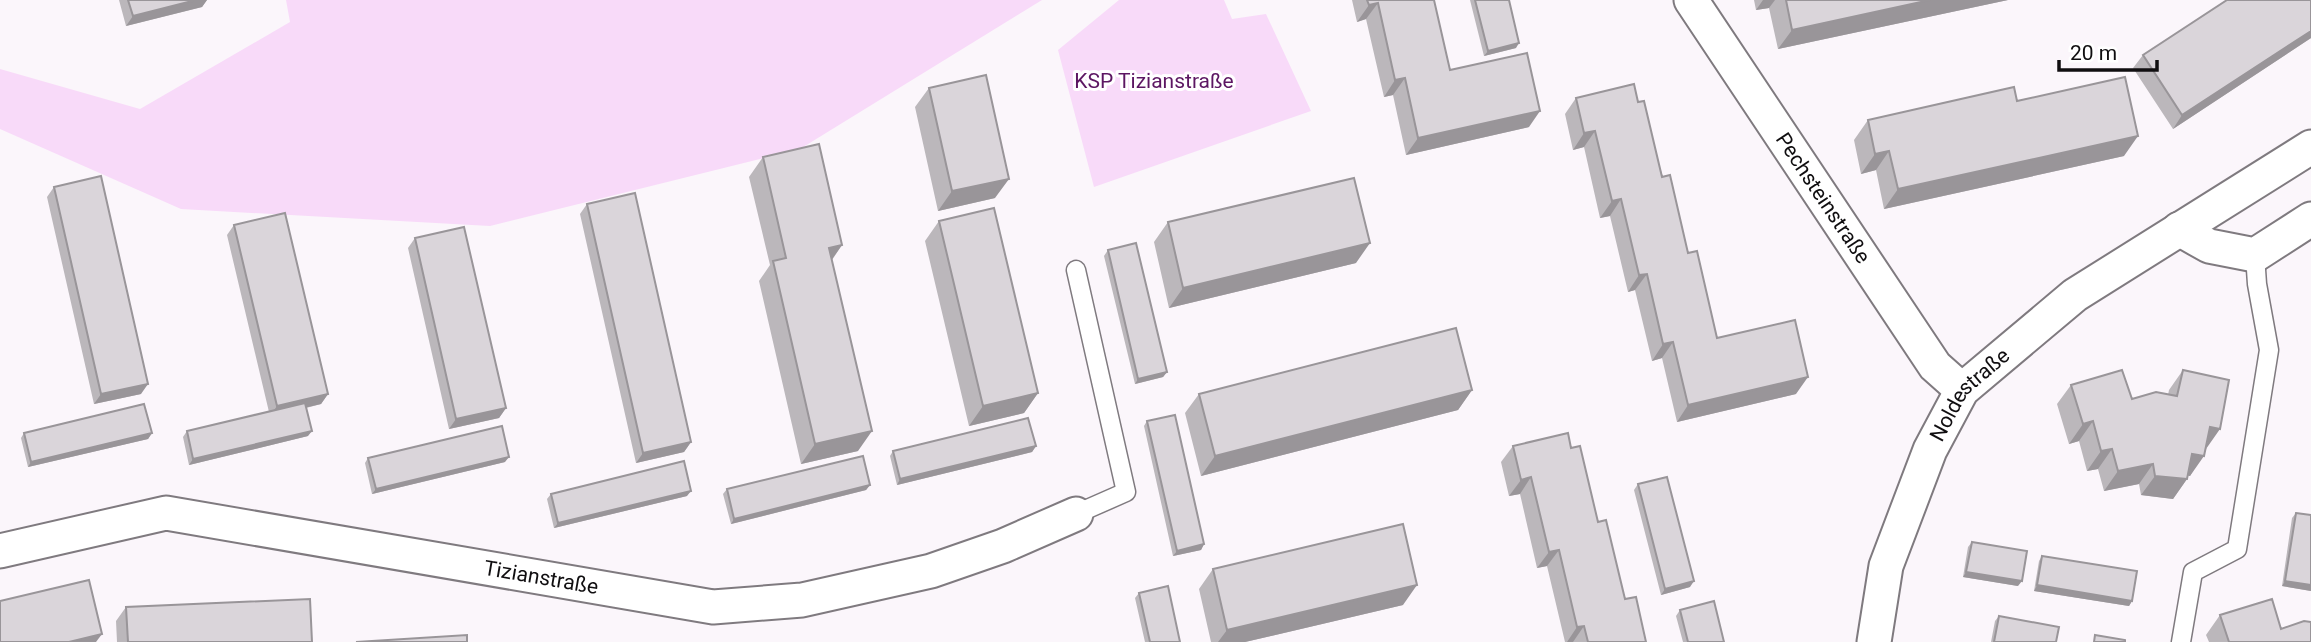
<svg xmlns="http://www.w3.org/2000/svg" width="2311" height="642" viewBox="0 0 2311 642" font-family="Roboto,sans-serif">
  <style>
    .green { fill: #f8daf9 }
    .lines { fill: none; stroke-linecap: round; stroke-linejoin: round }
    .service-casing { stroke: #7f7a7f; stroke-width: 21 }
    .minor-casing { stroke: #7f7a7f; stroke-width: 37 }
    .service { stroke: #fff; stroke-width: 18 }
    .minor { stroke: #fff; stroke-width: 33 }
    .wall { fill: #bbb7bb }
    .shaded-wall { fill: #999599 }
    .building { fill: #dad5da; stroke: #999599; stroke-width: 2 }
    .labels { text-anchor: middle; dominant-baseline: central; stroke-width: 6; stroke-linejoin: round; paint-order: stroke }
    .park-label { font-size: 21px; fill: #5c1662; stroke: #fff }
    .street-label { font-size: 21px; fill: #100e10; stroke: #fff }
  </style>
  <rect width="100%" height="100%" fill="#fbf6fb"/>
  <!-- green -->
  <path class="green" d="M286 0H1042L800 149 490 226 181 209 0 129V69L140 109 290 22Z
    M1119 0H1224L1232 19 1266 14 1311 111 1094 187 1058 50Z"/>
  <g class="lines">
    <defs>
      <path id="service" d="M1076 270 1126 492 1076 514
        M2181 642 2193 572 2237 549 2269 350 2257 284 2255 255"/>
      <g id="minor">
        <path id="s1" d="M1691 0 1935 366 1962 390"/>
        <path d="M2179 229 2209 246 2255 255 2311 219"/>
        <path id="s2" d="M0 551 166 513 713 607 802 600 931 571 1003 546 1076 514"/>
        <path id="s3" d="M1874 642 1886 566 1930 450 1962 390 2075 295 2311 147"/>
      </g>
    </defs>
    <!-- service casing -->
    <use href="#service" class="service-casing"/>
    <!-- minor casing -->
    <use href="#minor" class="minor-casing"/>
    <!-- service -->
    <use href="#service" class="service"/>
    <!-- minor -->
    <use href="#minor" class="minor"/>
  </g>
  <!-- wall -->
  <path class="wall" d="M119 0H207L202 7 126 26Z
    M1352 0H1434L1450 70 1529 127 1406 155 1393 95 1384 97 1366 19 1357 22Z
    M1470 0H1509L1516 48 1484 56Z
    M1754 0H2008L1778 49 1769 8 1756 10Z
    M2311 0V38L2173 129 2133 68 2143 55Z
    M929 88 995 198 938 211 915 107Z
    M1576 98 1638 102 1717 338 1796 394 1677 422 1662 358 1652 361 1635 290 1628 292 1610 216 1600 218 1584 147 1573 150 1565 114Z
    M2017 101 2124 156 1884 209 1876 170 1861 174 1854 140 1868 120Z
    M763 157 842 245 832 260 858 451 801 464 759 281 770 265 749 177Z
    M54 187 141 394 94 404 47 197Z
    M587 204 691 442 684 452 636 463 580 214Z
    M939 221 1038 393 1024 413 969 426 925 241Z
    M1168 222 1356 263 1169 308 1154 242Z
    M234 225 328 394 321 404 306 408 308 436 189 465 183 437 187 431 269 412 227 235Z
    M415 238 506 408 499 418 449 429 408 248Z
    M1108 250 1167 372 1163 377 1135 384 1104 256Z
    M2183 370 2206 449 2190 476 2188 475 2187 479 2173 499 2141 495 2139 484 2104 491 2098 469 2087 471 2079 441 2069 444 2057 404 2071 385 2132 399 2168 395 2169 390Z
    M1472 390 1458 410 1201 476 1185 413 1199 394Z
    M1147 421 1204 544 1201 550 1173 556 1144 426Z
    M24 433H152L148 439 28 467 21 438Z
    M1036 446 1032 452 897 485 890 456 893 451Z
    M1513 446 1571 448 1625 599 1646 642H1565L1547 566 1537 568 1520 494 1509 496 1501 462Z
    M368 458 505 462 372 494 365 463Z
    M1638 484 1690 587 1661 595 1634 490Z
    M870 485 866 490 731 524 723 494 727 489Z
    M551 494 687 496 554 528 547 499Z
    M2296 513 2311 591 2282 586 2292 518Z
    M1972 542 2018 586 1963 577 1968 547Z
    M2042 556 2132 601 2129 606 2034 591 2039 561Z
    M1213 569 1403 605 1245 642H1211L1199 589Z
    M1139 593 1180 642H1145L1135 598Z
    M126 607 312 642H117L116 621Z
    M1680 610 1724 642H1683L1676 616Z
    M2220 615 2281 629 2311 642H2209L2206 635Z
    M1999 616 2056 642H1991L1995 621Z"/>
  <!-- shaded-wall -->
  <path class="shaded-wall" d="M196 0H207L202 7 126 26 133 16Z
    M1763 0H1775L1769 8 1756 10Z
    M1930 0H2008L1778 49 1792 30Z
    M1378 3 1366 19 1357 22 1369 5Z
    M2311 31V38L2173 129 2182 115Z
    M1519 43 1516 48 1484 56 1488 51Z
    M1405 78 1393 95 1384 97 1395 80Z
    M1540 111 1529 127 1406 155 1418 138Z
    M1595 131 1584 147 1573 150 1584 133Z
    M2138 136 2124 156 1884 209 1898 189Z
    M1889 151 1876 170 1861 174 1875 154Z
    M1009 179 995 198 938 211 952 191Z
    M1621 199 1610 216 1600 218 1612 201Z
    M1370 243 1356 263 1169 308 1183 288Z
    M842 245 828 265 829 248Z
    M1647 274 1635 290 1628 292 1639 275Z
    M1673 342 1662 358 1652 361 1663 344Z
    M1167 372 1163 377 1135 384 1138 379Z
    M1808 377 1796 394 1677 422 1688 405Z
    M148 384 141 394 94 404 101 394Z
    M1472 390 1458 410 1201 476 1215 456Z
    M1038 393 1024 413 969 426 983 406Z
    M328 394 321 404 270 416 277 406Z
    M506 408 499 418 449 429 456 419Z
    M2093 421 2079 441 2069 444 2083 424Z
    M2210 427 2220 429 2206 449Z
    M312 431 308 436 189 465 193 459Z
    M872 431 858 451 801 464 815 444Z
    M152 433 148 439 28 467 31 462Z
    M691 442 684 452 636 463 643 453Z
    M1036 446 1032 452 897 485 900 479Z
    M2112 449 2098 469 2087 471 2101 451Z
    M2192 454 2204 456 2190 476 2178 474Z
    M509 457 505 462 372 494 376 489Z
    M2153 464 2139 484 2104 491 2118 471Z
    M2155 476 2187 479 2173 499 2141 495Z
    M1531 477 1520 494 1509 496 1521 480Z
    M870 485 866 490 731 524 734 519Z
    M691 491 687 496 554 528 558 523Z
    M1204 544 1201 550 1173 556 1177 551Z
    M1559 550 1547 566 1537 568 1549 552Z
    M1966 572 2022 581 2018 586 1963 577Z
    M1694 581 1690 587 1661 595 1665 589Z
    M2285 581 2311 585V591L2282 586Z
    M1417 585 1403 605 1245 642H1218L1227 630Z
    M2037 585 2132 601 2129 606 2034 591Z
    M1584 626 1573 642H1567L1577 627Z
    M102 634 96 642H69Z"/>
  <!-- building -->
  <path class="building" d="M128 0H196L133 16Z
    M1367 0H1434L1450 70 1527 53 1540 111 1418 138 1405 78 1395 80 1378 3 1369 5Z
    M1475 0H1509L1519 43 1488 51Z
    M1786 0H1930L1792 30Z
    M2227 0H2311V31L2182 115 2143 55Z
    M986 75 1009 179 952 191 929 88Z
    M2125 77 2138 136 1898 189 1889 151 1875 154 1868 120 2014 87 2017 101Z
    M1634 84 1638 102 1644 101 1662 177 1670 175 1688 253 1697 251 1717 338 1795 320 1808 377 1688 405 1673 342 1663 344 1647 274 1639 275 1621 199 1612 201 1595 131 1584 133 1576 98Z
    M819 144 842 245 829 248 872 431 815 444 773 261 786 258 763 157Z
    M101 176 148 384 101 394 54 187Z
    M1354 178 1370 243 1183 288 1168 222Z
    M635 193 691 442 643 453 587 204Z
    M994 208 1038 393 983 406 939 221Z
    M285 213 328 394 277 406 234 225Z
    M464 227 506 408 456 419 415 238Z
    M1136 243 1167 372 1138 379 1108 250Z
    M1456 328 1472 390 1215 456 1199 394Z
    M2122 370 2132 399 2156 392 2177 396 2183 370 2229 380 2220 429 2210 427 2204 456 2192 454 2187 479 2155 476 2153 464 2118 471 2112 449 2101 451 2093 421 2083 424 2071 385Z
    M305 403 312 431 193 459 187 431Z
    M144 404 152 433 31 462 24 433Z
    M1175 415 1204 544 1177 551 1147 421Z
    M1028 418 1036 446 900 479 893 451Z
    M502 426 509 457 376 489 368 458Z
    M1568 433 1571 448 1580 446 1598 522 1606 520 1625 599 1636 597 1646 642H1588L1584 626 1577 627 1559 550 1549 552 1531 477 1521 480 1513 446Z
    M863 456 870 485 734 519 727 489Z
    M684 461 691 491 558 523 551 494Z
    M1667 477 1694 581 1665 589 1638 484Z
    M2296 513 2311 515V585L2285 581Z
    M1403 524 1417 585 1227 630 1213 569Z
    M1972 542 2027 551 2022 581 1966 572Z
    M2042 556 2137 571 2132 601 2037 585Z
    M89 580 102 634 69 642H0V601Z
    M1168 586 1180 642H1150L1139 593Z
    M310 599 312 642H128L126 607Z
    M2272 599 2281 629 2304 621 2311 622V642H2229L2220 615Z
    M1714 601 1724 642H1688L1680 610Z
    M1999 616 2059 627 2056 642H1994Z
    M467 635V642H356Z
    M2095 635 2125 640V642H2094Z"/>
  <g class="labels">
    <!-- park labels -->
    <g class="park-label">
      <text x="1154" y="81">KSP Tizianstraße</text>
    </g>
    <!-- street labels -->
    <g class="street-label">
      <text stroke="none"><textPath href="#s1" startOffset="238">Pechsteinstraße</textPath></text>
      <text stroke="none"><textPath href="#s3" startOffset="270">Noldestraße</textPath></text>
      <text stroke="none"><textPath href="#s2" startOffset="551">Tizianstraße</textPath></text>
    </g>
  </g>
  <!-- scale -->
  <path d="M2059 60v10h98v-10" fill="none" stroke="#100e10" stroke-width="3.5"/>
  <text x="2070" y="60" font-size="21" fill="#100e10" stroke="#ffffff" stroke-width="5" paint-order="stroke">20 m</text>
</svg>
